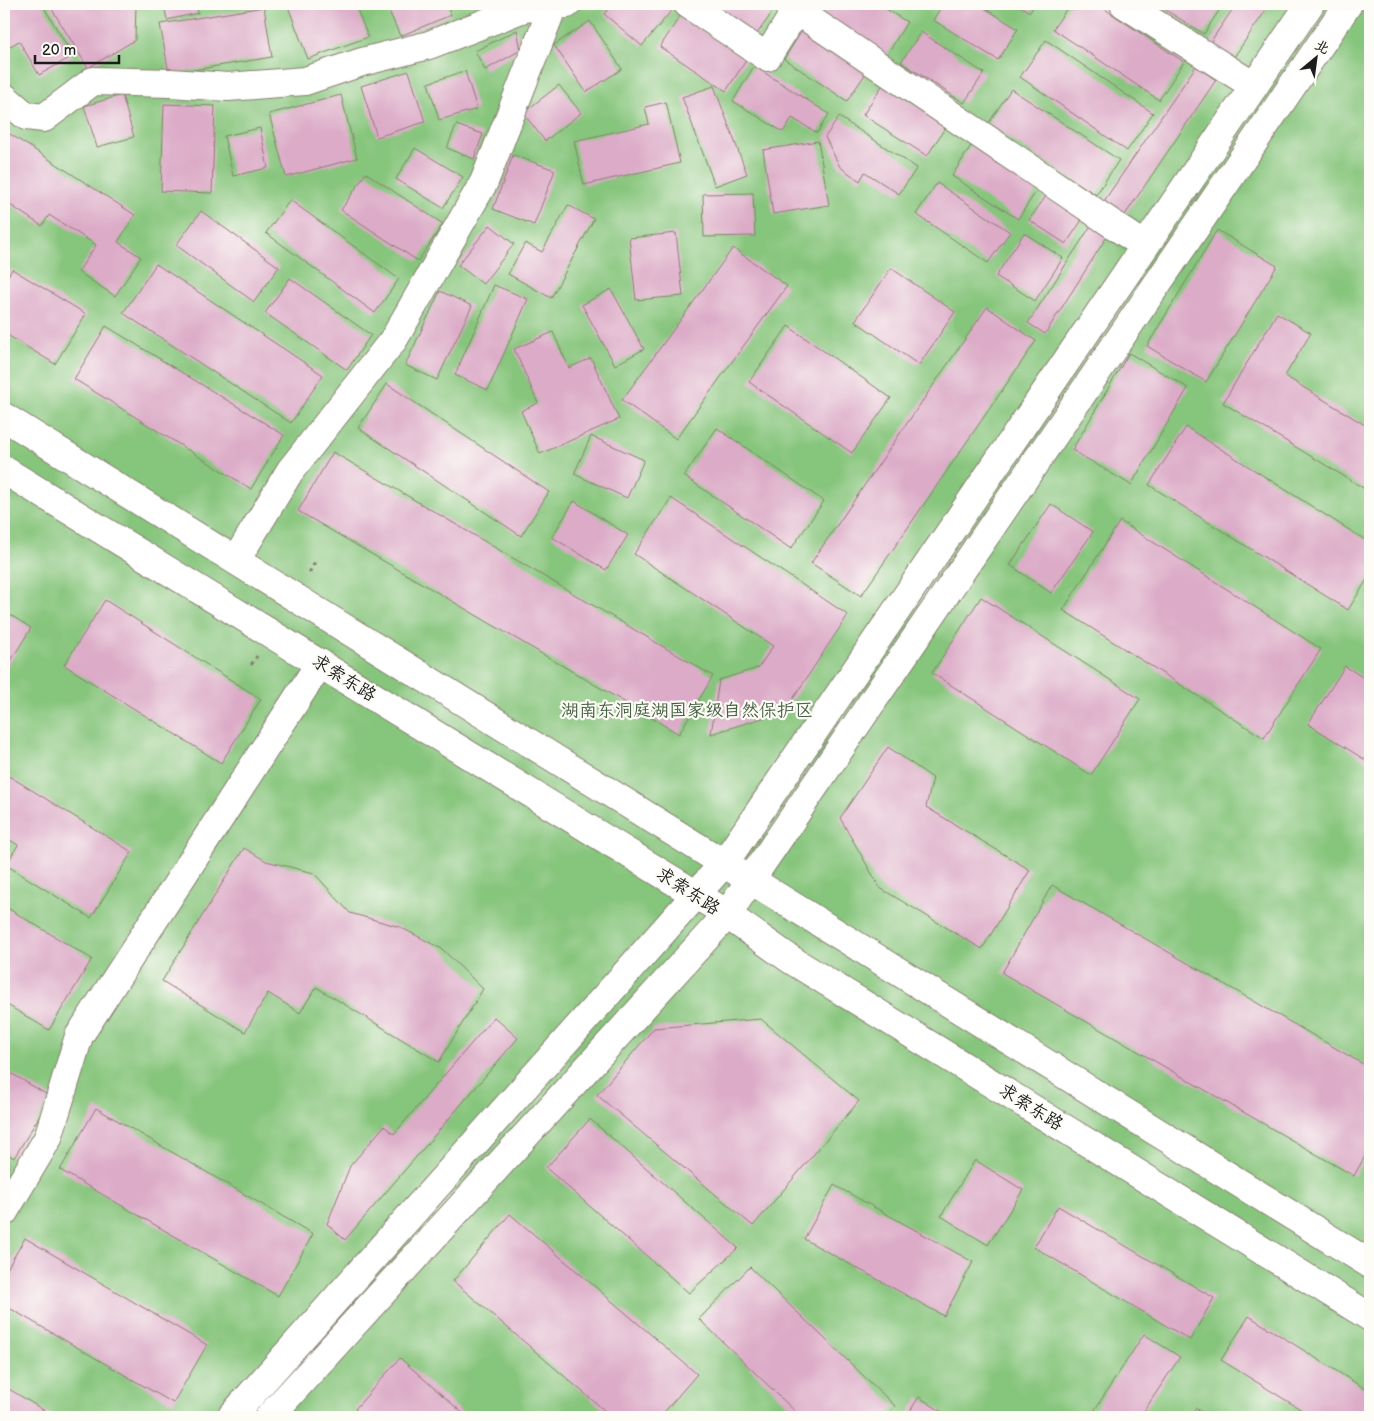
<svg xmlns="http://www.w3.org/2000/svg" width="1374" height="1421" viewBox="0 0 1374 1421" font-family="'Balsamiq Sans','LXGW WenKai TC',sans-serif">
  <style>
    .green { fill: #86c57c; stroke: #51704c }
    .building { fill: #dcabc7 }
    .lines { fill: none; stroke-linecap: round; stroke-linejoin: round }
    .street-casing { stroke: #887e70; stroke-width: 30 }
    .secondary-casing { stroke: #887e70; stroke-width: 30 }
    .primary-casing { stroke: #887e70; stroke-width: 30 }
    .path { stroke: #887e70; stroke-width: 3; stroke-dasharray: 4 4; stroke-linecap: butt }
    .street { stroke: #fff; stroke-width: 28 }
    .secondary { stroke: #fff; stroke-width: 28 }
    .primary { stroke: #fff; stroke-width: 28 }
    .labels { text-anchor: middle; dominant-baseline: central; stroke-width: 4.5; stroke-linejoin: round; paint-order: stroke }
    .street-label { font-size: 18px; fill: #1c1c1c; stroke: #fdfcf7 }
    .park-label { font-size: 18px; fill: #466042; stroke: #fdfcf7 }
  </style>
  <rect width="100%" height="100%" fill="#fdfcf7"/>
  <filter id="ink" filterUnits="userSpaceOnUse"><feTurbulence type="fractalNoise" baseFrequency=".02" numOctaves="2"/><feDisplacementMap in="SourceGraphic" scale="10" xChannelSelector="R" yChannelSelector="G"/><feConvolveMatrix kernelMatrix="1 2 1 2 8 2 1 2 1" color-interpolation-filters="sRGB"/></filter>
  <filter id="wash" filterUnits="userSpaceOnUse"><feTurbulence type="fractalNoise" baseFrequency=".0096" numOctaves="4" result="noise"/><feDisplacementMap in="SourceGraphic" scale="20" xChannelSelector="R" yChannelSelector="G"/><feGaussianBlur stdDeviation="1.12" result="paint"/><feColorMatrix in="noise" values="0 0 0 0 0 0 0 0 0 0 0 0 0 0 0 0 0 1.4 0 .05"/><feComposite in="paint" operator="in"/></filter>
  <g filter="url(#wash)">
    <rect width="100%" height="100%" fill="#f4e0c5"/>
    <!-- green -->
    <path class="green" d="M4 4H1370V1417H4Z"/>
    <g id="blocks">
      <!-- building -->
      <path class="building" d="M4 4H42L73 56 39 75 19 41 4 50Z
        M54 4H136L135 40 88 68 50 6Z
        M164 4H196L198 13 167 20Z
        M287 4H355L368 37 308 59Z
        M386 4H446L451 15 400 36Z
        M613 4H667L673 9 642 46 604 14Z
        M705 4H765L774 10 754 38Z
        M824 4H878L907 22 887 55 819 12Z
        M943 4H978L1018 29 998 60 933 20Z
        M1016 4H1035L1030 12Z
        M1070 4H1097L1184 62 1159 100 1053 29Z
        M1156 4H1223L1204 34Z
        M1236 4H1270L1232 60 1209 44Z
        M264 7 272 57 169 74 160 24Z
        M680 16 747 59 726 91 660 47Z
        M590 21 622 69 586 92 554 45Z
        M517 30 521 50 485 70 475 51Z
        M802 31 866 73 847 101 784 59Z
        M921 32 984 73 964 103 901 62Z
        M1046 40 1153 113 1127 151 1020 77Z
        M754 66 829 114 817 133 792 118 783 132 733 101Z
        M1196 66 1216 80 1125 215 1104 201Z
        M409 71 425 122 377 137 361 86Z
        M465 71 477 109 439 120 428 83Z
        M883 84 947 125 927 156 863 115Z
        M559 85 581 113 545 141 523 113Z
        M714 86 747 174 715 186 682 97Z
        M1011 89 1119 160 1096 195 988 124Z
        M122 95 134 137 97 147 84 106Z
        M341 95 357 158 286 177 269 114Z
        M666 102 680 163 584 185 574 141 649 124 645 107Z
        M164 104 215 106 212 193 161 191Z
        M839 117 917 168 899 194 865 172 860 181 840 167 825 137Z
        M456 125 483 134 474 159 447 148Z
        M260 128 268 168 233 176 224 136Z
        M4 130 135 215 118 242 141 257 115 296 78 272 96 245 49 215 42 226 4 201Z
        M818 141 829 205 773 214 763 150Z
        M972 144 1039 187 1018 219 952 176Z
        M415 148 463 177 443 208 396 179Z
        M513 155 555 170 534 225 493 209Z
        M366 173 443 224 418 261 341 210Z
        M937 183 1010 232 988 263 916 214Z
        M1051 189 1086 214 1066 244 1029 220Z
        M753 193 755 236 704 237 703 194Z
        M290 200 399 279 375 313 266 233Z
        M568 205 594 219 551 298 508 274 525 243 542 252Z
        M201 211 279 267 254 302 176 245Z
        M1092 224 1108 235 1045 334 1028 323Z
        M490 225 514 244 483 284 458 265Z
        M1217 230 1277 266 1206 382 1147 346Z
        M676 233 683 296 636 300 629 238Z
        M1024 233 1063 258 1035 301 996 276Z
        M733 248 787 286 676 439 622 400Z
        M156 264 323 375 291 423 123 313Z
        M891 268 955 312 919 365 855 321Z
        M12 269 86 314 55 364 4 333V283Z
        M290 278 371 335 347 370 265 313Z
        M494 285 528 299 488 390 455 375Z
        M611 289 644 349 615 365 582 305Z
        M440 291 472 306 437 380 405 365Z
        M987 307 1036 341 861 596 811 563Z
        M1277 313 1311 333 1285 376 1365 425 1370 416V492L1223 403Z
        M106 326 284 435 251 489 74 379Z
        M788 326 891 398 852 453 749 382Z
        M553 332 569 368 591 358 619 419 540 454 521 411 538 403 514 349Z
        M1129 353 1188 388 1131 485 1072 450Z
        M387 384 549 492 521 536 358 428Z
        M1186 427 1370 543V575L1348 610 1149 485Z
        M717 428 824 501 791 549 684 476Z
        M591 436 644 460 627 498 574 474Z
        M333 452 713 676 679 734 298 511Z
        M671 498 848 615 785 711 711 734 719 680 758 668 773 646 634 554Z
        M574 501 628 535 606 570 552 537Z
        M1051 504 1093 532 1051 593 1010 565Z
        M1120 521 1321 649 1264 738 1063 610Z
        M981 597 1140 699 1091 775 932 673Z
        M105 600 261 699 221 763 64 665Z
        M4 611 31 628 7 667 4 665Z
        M1345 666 1370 682V763L1308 724Z
        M888 747 933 778 926 807 1030 870 982 949 880 888 840 818Z
        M4 773 132 852 91 918 6 865 18 845 4 836Z
        M244 848 266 861 314 873 350 913 400 927 442 949 483 989 439 1062 316 987 300 1013 268 993 245 1032 162 981Z
        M1052 885 1370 1068V1147L1354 1176 1002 973Z
        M4 906 92 959 49 1030 4 1003Z
        M494 1017 518 1038 345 1240 327 1224 350 1166 384 1126 394 1134Z
        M761 1019 859 1101 753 1226 597 1095 654 1028Z
        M4 1069 51 1097 14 1158 4 1152Z
        M96 1108 313 1234 278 1296 60 1170Z
        M590 1119 738 1248 689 1293 546 1168Z
        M975 1160 1023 1190 988 1245 941 1216Z
        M834 1185 973 1262 944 1316 804 1239Z
        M1058 1206 1214 1298 1190 1340 1034 1247Z
        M510 1214 697 1374 660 1417H612L453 1281Z
        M25 1238 207 1345 173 1403 4 1305V1274Z
        M750 1267 895 1406 885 1417H801L699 1319Z
        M1249 1316 1370 1392V1417H1313L1221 1360Z
        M1144 1334 1180 1357 1140 1417H1090Z
        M400 1358 467 1417H365L355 1409Z
        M4 1386 55 1417H4Z
        M919 1397 950 1417H906Z
        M1196 1408 1211 1417H1190Z"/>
    </g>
  </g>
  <g filter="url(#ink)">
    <use href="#blocks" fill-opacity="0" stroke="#887e70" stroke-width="1"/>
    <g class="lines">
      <defs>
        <path id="street" d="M688 4 767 57 800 4
          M787 4 1145 246
          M1124 4 1254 86
          M4 97 26 116 44 118 93 81 171 83 228 87 305 81 362 62 429 45 524 8 567 4
          M236 560 290 471 394 339 484 182 553 6
          M4 1212 48 1138 79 1036 320 663"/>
        <path id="secondary" d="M231 1417 725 862 1310 4
          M269 1417 726 916 1348 4"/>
        <path id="primary" d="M4 417 1370 1264
          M4 470 713 905 790 959 1370 1317"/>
      </defs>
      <!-- street casing -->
      <use href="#street" class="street-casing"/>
      <!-- secondary casing -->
      <use href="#secondary" class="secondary-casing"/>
      <!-- primary casing -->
      <use href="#primary" class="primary-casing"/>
      <!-- path -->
      <path class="path" d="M309 573 316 560
        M251 665 257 656"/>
      <!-- street -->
      <use href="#street" class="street"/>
      <!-- secondary -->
      <use href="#secondary" class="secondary"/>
      <!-- primary -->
      <use href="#primary" class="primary"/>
    </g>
  </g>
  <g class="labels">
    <!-- street labels -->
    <g class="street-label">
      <text transform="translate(344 678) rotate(32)">求索东路</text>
      <text transform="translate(688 891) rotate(33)">求索东路</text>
      <text transform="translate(1031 1107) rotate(32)">求索东路</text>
    </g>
    <!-- park labels -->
    <g class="park-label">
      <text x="687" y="710">湖南东洞庭湖国家级自然保护区</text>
    </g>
  </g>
  <!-- margin -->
  <rect width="1374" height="1421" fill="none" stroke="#fdfcf7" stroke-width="20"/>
  <!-- north arrow -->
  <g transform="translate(1316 58) rotate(29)" stroke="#fdfcf7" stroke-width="4" paint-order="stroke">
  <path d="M0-4L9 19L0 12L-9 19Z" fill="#1c1c1c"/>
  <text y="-8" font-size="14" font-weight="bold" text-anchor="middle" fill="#1c1c1c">北</text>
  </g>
  <!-- scale -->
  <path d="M35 55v8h84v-8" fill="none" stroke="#1c1c1c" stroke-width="2.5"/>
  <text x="42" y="55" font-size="15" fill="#1c1c1c" stroke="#fdfcf7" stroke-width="4" paint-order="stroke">20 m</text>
</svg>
